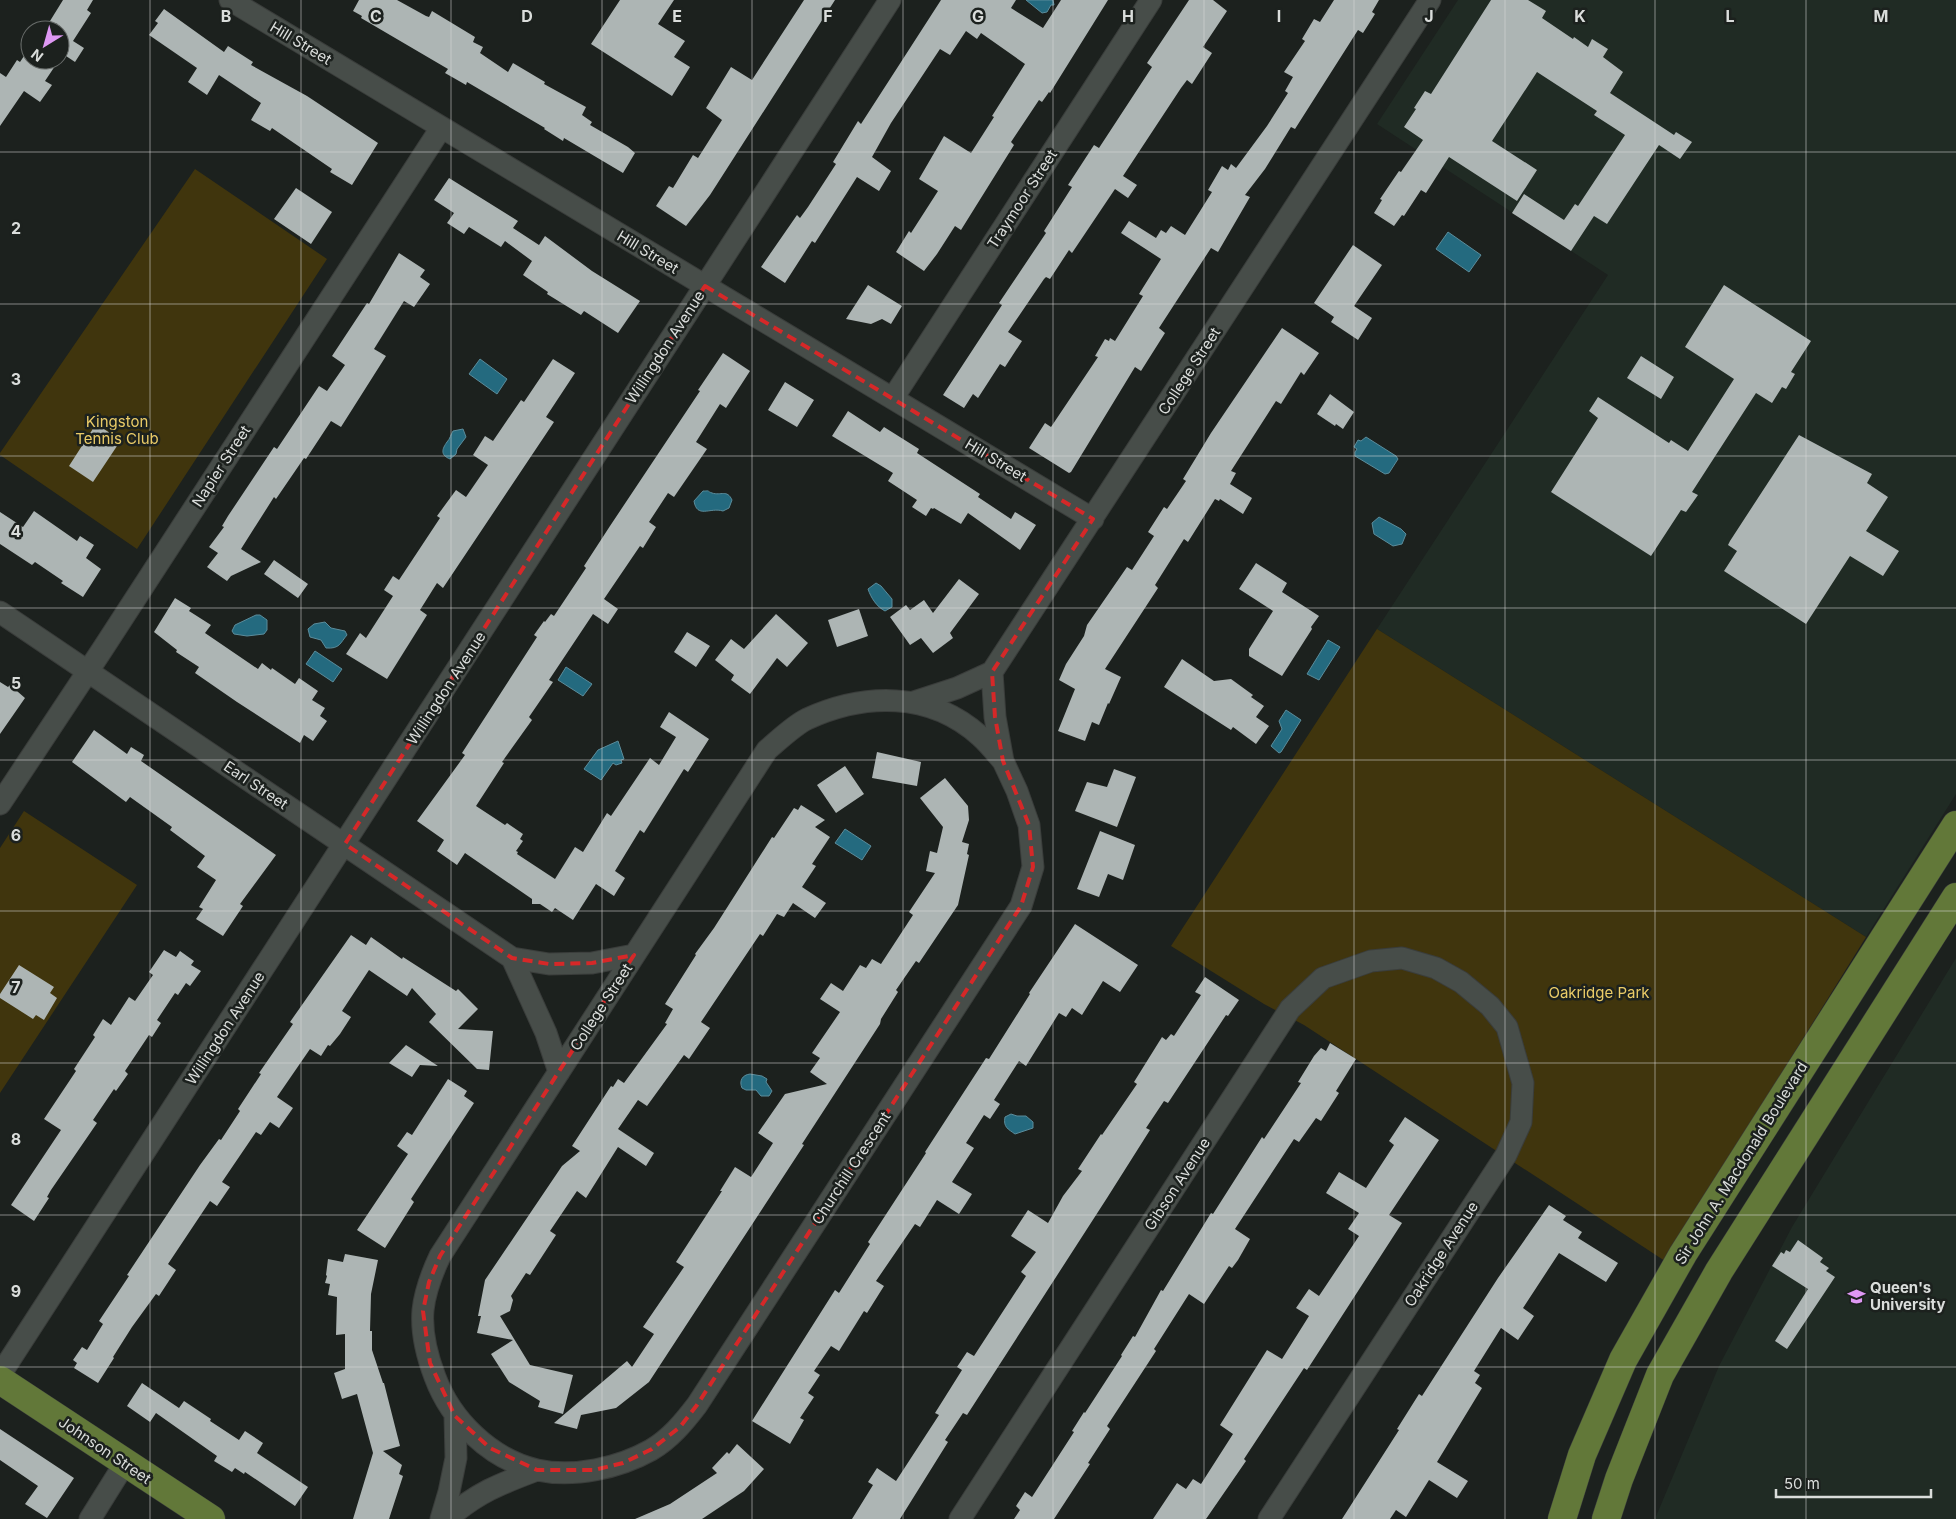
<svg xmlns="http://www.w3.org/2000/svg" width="1956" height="1519" viewBox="0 0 1956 1519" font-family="Inter,sans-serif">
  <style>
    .built { fill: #202b24 }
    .green { fill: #40350d }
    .water { fill: #246a7f; stroke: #5b8c9b }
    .building { fill: #adb5b4 }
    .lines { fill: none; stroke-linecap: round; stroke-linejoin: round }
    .minor-casing { stroke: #3a3d3b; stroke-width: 23 }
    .major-casing { stroke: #3a3d3b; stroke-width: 29 }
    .minor { stroke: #474d49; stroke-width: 21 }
    .major { stroke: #627839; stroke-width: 28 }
    .marked { fill: none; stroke: #d62828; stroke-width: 4; stroke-dasharray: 10 6; stroke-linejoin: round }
    .grid { fill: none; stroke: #dadddb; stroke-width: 1; stroke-opacity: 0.55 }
    .labels { text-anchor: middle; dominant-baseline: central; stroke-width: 5; stroke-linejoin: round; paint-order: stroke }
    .street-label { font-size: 15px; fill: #dadddb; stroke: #1c211e }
    .park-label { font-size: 15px; fill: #eacb67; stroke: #1c211e }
    .poi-label { font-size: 15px; font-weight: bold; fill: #dadddb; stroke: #1c211e; text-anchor: start }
    .grid-label { font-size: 16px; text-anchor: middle; font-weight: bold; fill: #dadddb; stroke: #1c211e; stroke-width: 5; stroke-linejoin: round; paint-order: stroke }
  </style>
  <rect width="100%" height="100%" fill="#1c211e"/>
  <!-- built -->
  <path class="built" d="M1458 0H1956V794L1866 937 1377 629 1608 275 1377 124Z
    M1956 958V1519H1655L1719 1366 1792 1227Z"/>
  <!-- green -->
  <path class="green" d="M195 169 327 259 137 549 0 455V453Z
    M1377 629 1866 937 1665 1261 1304 1025 1264 1004 1171 946Z
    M24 811 137 885 0 1093V848Z"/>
  <!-- water -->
  <path class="water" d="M1026 0H1053L1054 5H1051L1047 12 1042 13Z
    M1448 232 1481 255 1469 272 1436 249Z
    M480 359 507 379 497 394 469 374Z
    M463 429 466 437 457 449 456 454 450 459C440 455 442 449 447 442 450 439 451 434 453 431Z
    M1366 437 1396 456 1398 459 1389 473 1385 474 1355 456V452L1357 449 1354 447 1358 440 1361 441Z
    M703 491C713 491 704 490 712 493 721 496 727 489 732 500L729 508 723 511C710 507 697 519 694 501Z
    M1379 517 1401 529 1406 534 1402 544 1393 546 1374 534 1372 523Z
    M876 583 881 586 892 599V607L885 611C877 607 871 598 868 589Z
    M256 615H260L267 620V630L264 634 247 636 234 634 232 631 235 625Z
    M325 622 331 628 345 631 347 635C340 643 340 649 326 648L321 640 310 637 308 629 314 624Z
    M1328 640 1340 647 1319 680 1307 674Z
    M315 651 342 669 333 682 306 664Z
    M566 667 592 684 583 696 558 680Z
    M1286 710 1301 720 1281 752 1279 753 1271 746 1282 729 1279 721Z
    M618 741 624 759 621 760 622 763 616 765 613 763 601 780 584 769 598 750Z
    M845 829 871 846 862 860 835 843Z
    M750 1074 762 1076 767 1079 766 1082 772 1091 769 1096H761L756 1090H746L742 1088C739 1081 742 1075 750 1074Z
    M1011 1114 1017 1116H1026L1033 1122V1128L1015 1134C1008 1129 1003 1127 1005 1117Z"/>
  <!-- building -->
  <path class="building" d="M63 0H93L87 10 91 13 73 41 84 48 75 62 63 54 60 59V30H49L53 23 50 21Z
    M359 0H397L426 16 429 17 432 11 475 37 473 42 483 47 480 53 508 72 513 63 545 82 544 84 586 107 582 115 592 122 590 125 628 147 635 153 623 173 564 138 563 141 544 129 545 128 467 82 466 85 445 73 448 69 361 18 362 16 353 11Z
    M620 0H674L658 24 685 41 674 57 690 67 672 96 591 44Z
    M804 0H835L710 195 686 226 656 206 669 186 673 188 693 155 698 158 722 120 706 108 731 67 752 80Z
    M941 0H1016L1011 8 1043 28 1061 0H1108L1050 93 1049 92 1042 102 1039 100 1011 142 1014 145 961 230 955 226 937 254 924 271 896 252 909 231 911 233 938 191 919 179 944 136 971 153 994 117 992 116 1025 64 981 33 977 39 966 31 950 55 940 49 891 123 872 157 891 171 879 191 857 177 815 243 812 241 785 283 761 267 797 215 800 218 808 207 836 164 833 162 858 121 861 124Z
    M1189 0H1213L1227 11 1203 47 1212 53 1192 84 1187 80 1181 88 1123 176 1137 185 1128 198 1115 189 1072 253 1069 250 1050 279 1046 277 1044 279 1008 332 1022 341 1005 367 1000 364 978 398 973 394 964 408 943 395 1002 305 999 303 1046 233 1044 231 1072 187 1068 185 1094 145 1099 148 1152 67 1147 63Z
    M1334 0H1379L1372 12 1375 14 1363 33 1358 30 1295 129 1291 127 1265 169 1245 195 1250 197 1218 252 1211 248 1159 328 1165 333 1141 371 1135 367 1071 472 1069 473 1029 448 1045 423 1051 427 1098 357 1095 356 1105 339 1109 341 1110 338 1115 341 1143 296 1139 294 1161 259 1121 233 1129 221 1156 238 1161 230 1166 233 1171 226 1185 235 1212 192 1208 190 1222 166 1228 170 1231 164 1236 168 1267 126 1288 93 1285 91 1293 77 1284 72 1305 41 1302 39 1314 19 1320 22Z
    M1491 0H1528L1546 11 1542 18 1573 39 1574 37 1588 47 1592 39 1608 49 1603 57 1623 72 1610 93 1674 135 1676 132 1692 142 1680 159 1659 145 1607 224 1594 216 1571 251 1512 213 1524 194 1564 220 1575 204 1578 206 1625 135 1594 115 1597 111 1537 72 1492 141 1537 170 1517 201 1449 157 1426 193 1421 190 1404 216 1402 215 1394 226 1374 213 1382 200 1380 199 1399 171 1401 172 1423 140 1404 127 1416 109 1414 108 1425 91 1431 94Z
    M164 9 224 52 228 46 253 62 251 65 307 96 378 143 352 185 330 172 332 169 272 128 270 131 251 120 261 103 219 75 207 95 188 82 197 68 149 35 158 23 155 21Z
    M30 47V60H59L45 81 52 85 40 102 24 91 0 126V73L6 77 17 60 20 62Z
    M449 178 518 221 513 228 539 245 545 236 592 271 640 301 618 333 584 311 581 315 547 294 548 292 523 275 532 261 505 241 501 247 469 227 464 234 447 223 454 213 434 200Z
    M296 188 332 212 311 244 274 219Z
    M1353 245 1382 265 1354 306 1372 318 1358 340 1331 322 1334 317 1314 303Z
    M399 253 425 270 420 277 430 284 414 307 404 301 374 349 386 356 341 427 331 421 306 459 304 458 276 499 274 497 241 549 261 562 231 576 227 581 207 567 218 553 209 547 224 527 222 526 228 516 274 447 277 449 319 386 327 391 345 365 332 356 367 303 369 304Z
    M868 285 902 306 891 324 882 319 871 324 846 319Z
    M1724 285 1811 341 1791 372 1795 374 1786 389 1782 387 1772 403 1756 393 1692 492 1698 495 1686 512 1681 510 1651 556 1551 492 1598 418 1589 411 1598 397 1669 443 1671 440 1688 451 1734 379 1685 347Z
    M1282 328 1319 353 1304 375 1301 372 1281 404 1276 401 1231 471 1236 473 1230 484 1252 498 1243 514 1220 499 1219 501 1215 499 1188 542 1184 539 1155 585 1158 588 1105 669 1121 677 1109 704 1108 703 1099 725 1092 722 1085 741 1058 731 1075 689 1059 680 1066 664 1084 636 1087 625 1127 567 1132 570 1154 536 1148 532 1164 507 1167 509 1186 481 1183 479 1211 433Z
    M723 353 750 371 726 408 720 404 696 442 707 449 674 497 668 493 649 522 656 527 643 548 640 546 604 599 618 609 608 624 593 614 549 680 553 682 529 717 532 720 502 762 504 763 476 806 505 825 507 823 523 834 520 839 523 841 516 851 518 852 517 854 555 879 575 847 583 852 607 813 611 816 650 758 659 765 676 737 660 727 669 712 709 739 688 772 684 769 644 833 640 830 615 871 625 878 614 896 596 884 573 920 555 908 552 912 540 904H532V899L465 853 457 865 437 851 444 840 417 821 465 755 462 753 537 637 534 635 544 621 545 622 551 614 554 616 586 568 584 566 610 526 700 391 698 390Z
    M1641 356 1674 377 1661 399 1627 378Z
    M553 359 575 373 546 417 554 422 443 588 437 583 420 610 427 615 387 679 346 654 360 633 366 638 393 596 384 590 393 576 399 580 440 518 437 516 456 490 466 497 488 465 473 455 485 436 493 441 521 400 524 402Z
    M785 382 814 400 797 427 768 410Z
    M1330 394 1354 412 1343 429 1336 424 1335 426 1317 414Z
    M848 411 880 432 884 427 919 449 917 453 980 494 978 497 1011 519 1015 512 1036 525 1020 550 968 513 961 524 934 508 933 509 931 508 926 516 912 507 917 500 888 481 893 473 832 436Z
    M96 424 121 440 93 482 69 466Z
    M1799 435 1872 474 1867 483 1888 497 1866 531 1899 551 1883 576 1850 556 1806 624 1724 571 1737 551 1728 545 1730 541Z
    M34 511 77 541 80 536 94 545 86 558 101 569 83 597 61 583 63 581 35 562 32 565 0 544V512L23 527Z
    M274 560 308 584 298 598 264 574Z
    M1256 563 1287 583 1282 592 1319 616 1311 627 1312 629 1282 676 1249 656V649L1273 611 1239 589Z
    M959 579 979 594 950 633 953 638 933 653 921 638 910 645 890 617 906 605 910 610 924 600 933 613Z
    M175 598 191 608 189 611 211 625 205 633 258 669 262 663 271 670 272 668 295 684 299 678 318 691 312 700 325 708 320 716 327 721 313 741 304 735 300 743 237 702 195 673 199 667 176 652 177 650 154 632Z
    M859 609 868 636 837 647 828 620Z
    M776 614 808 643 787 667 777 658 750 694 731 680 734 675 715 660 731 639 744 649Z
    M687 632 710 646 696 667 674 652Z
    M1182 659 1214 681 1231 679 1253 695 1251 697 1264 706 1256 717 1269 726 1256 744 1233 727 1231 730 1164 687Z
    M0 682 8 687 10 685 25 698 0 734Z
    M94 730 127 754 131 747 144 755 141 761 276 855 240 904 243 906 223 936 196 919 203 909 199 907 216 880 197 867 205 856 170 830 172 827 130 797 126 802 72 762Z
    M877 752 921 762 917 786 872 778Z
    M845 766 864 794 836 813 817 785Z
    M1114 769 1136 777 1117 827 1075 811 1087 782 1107 787Z
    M945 778 968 806 969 820 962 842 969 844 967 854 969 855 958 905 919 963 916 961 896 990 898 992 881 1019 880 1024 802 1144 804 1145 649 1382 616 1408 581 1415 577 1429 554 1423 627 1361 632 1367 654 1334 643 1327 684 1267 676 1262 722 1191H720L735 1167 751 1177 773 1143 758 1133 785 1094 827 1084 810 1072 820 1058 812 1053 840 1012 820 999 831 983 843 991 860 965 866 968 872 959 881 964 913 915 909 912 935 873 926 871 930 851 937 853 943 827 920 798Z
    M801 805 825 820 815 827 830 837 812 864 816 866 802 887 826 903 815 918 793 903 784 917 777 914 763 936 760 934 701 1022 710 1028 689 1059 684 1055 647 1106 638 1100 618 1129 654 1153 646 1166 618 1147 586 1198 577 1191 550 1231 556 1235 530 1275 526 1273 511 1296 513 1300 510 1311 500 1316 530 1365 573 1375 563 1414 538 1407 540 1401 509 1382 491 1354 513 1340 477 1333 481 1316H478L485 1280 562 1166 580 1151 572 1146 611 1086 613 1087 618 1079 624 1083 667 1024 665 1023 673 1009 665 1004 696 955 695 954 714 928 772 837 774 838 794 808 798 810Z
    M1100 831 1135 845 1123 880 1108 874 1099 897 1077 889Z
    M1075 924 1138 965 1120 992 1103 981 1082 1015 1072 1008 1066 1017 1059 1013 1026 1066 1019 1061 994 1100 1000 1104 990 1119 984 1115 966 1143 974 1148 952 1182 972 1194 959 1214 937 1200 920 1227 915 1224 876 1281 884 1286 867 1313 864 1311 839 1351 831 1346 814 1371 820 1375 808 1393 814 1397 800 1418 804 1420 790 1444 752 1421 835 1290 839 1293 870 1244 868 1242 926 1153 925 1152 986 1058 989 1059 1030 994 1029 993Z
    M351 935 366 945 371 937 402 959 403 957 456 991 458 989 478 1009 458 1029 493 1031 489 1070 477 1069 429 1022 436 1014 412 988 407 996 369 970 342 1011 351 1017 340 1034 330 1046 328 1045 321 1056 310 1049 277 1097 293 1108 279 1128 270 1122 261 1135 256 1132 222 1182 230 1187 217 1206 210 1201 168 1264 176 1270 159 1296 156 1294 132 1327 113 1357 114 1358 98 1383 74 1368 77 1363 73 1360 82 1347 87 1350 103 1324 99 1321 129 1276 127 1275 200 1165 219 1139 221 1140 240 1111 238 1109 261 1074 259 1073 293 1024 290 1022Z
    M164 950 176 957 180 951 194 961 191 965 201 971 190 986 186 983 178 995 175 993 157 1020 161 1023 152 1037 149 1035 125 1071 128 1074 116 1091 114 1089 93 1120 97 1123 51 1190 47 1197 49 1198 34 1221 11 1205 61 1130 44 1119 76 1071 74 1069 95 1037 93 1035 103 1019 111 1025 129 997 135 1001 153 975 149 972Z
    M19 965 54 987 50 993 57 998 44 1020 36 1015 33 1019 0 998V994Z
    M1205 977 1239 1000 1228 1016 1226 1015 1168 1103 1164 1101 1146 1128 1150 1130 1107 1198 967 1415 963 1413 945 1440 948 1442 900 1519H852L873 1485 868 1482 877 1468 896 1481 939 1415 935 1413 962 1370 957 1367 967 1352 974 1356 1026 1276 1021 1272 1036 1252 1011 1236 1028 1210 1048 1223 1063 1196 1082 1171 1078 1169 1101 1134 1102 1135 1137 1084 1134 1082 1162 1037 1166 1040 1171 1034 1174 1036 1201 995 1195 992Z
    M1330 1043 1356 1059 1336 1091 1339 1093 1321 1121 1316 1118 1299 1142 1294 1139 1235 1229 1250 1239 1238 1260 1232 1268 1229 1266 1204 1304 1189 1294 1154 1349 1156 1351 1107 1426 1110 1429 1088 1463 1090 1464 1054 1519H1014L1020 1510 1016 1506 1025 1492 1032 1497 1074 1432 1072 1431 1084 1412 1085 1413 1122 1356 1121 1355 1133 1336 1135 1337 1161 1290 1163 1291 1211 1213 1213 1214 1262 1137 1264 1139 1301 1083 1298 1082 1314 1056 1321 1048 1326 1051Z
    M406 1045 438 1066 420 1065 412 1077 389 1063Z
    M448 1079 467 1091 464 1096 474 1103 411 1199 414 1202 385 1248 357 1230 408 1154 397 1146 407 1132 412 1135Z
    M1405 1117 1439 1140 1389 1215 1402 1223 1307 1370 1304 1368 1244 1459 1246 1461 1206 1519H1153L1177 1483 1186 1489 1193 1479 1201 1484 1233 1434 1220 1425 1267 1350 1282 1359 1309 1316 1296 1308 1309 1289 1319 1296 1359 1236 1348 1229 1359 1213 1326 1193 1339 1172 1366 1188 1394 1145 1389 1141Z
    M1549 1205 1566 1216 1563 1220 1582 1232 1578 1238 1618 1263 1606 1282 1559 1253 1523 1308 1534 1316 1518 1340 1501 1328 1474 1371 1480 1375 1475 1383 1482 1388 1437 1462 1468 1481 1457 1498 1429 1480 1406 1517 1396 1510 1390 1519H1342L1399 1430 1397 1429 1419 1394 1422 1396 1498 1278Z
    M1798 1240 1823 1258 1820 1262 1829 1268 1826 1271 1835 1277 1787 1349 1775 1341 1808 1289 1772 1266 1781 1252 1784 1254 1786 1250 1790 1252Z
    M345 1254 378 1260 371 1294 370 1331H372V1350L383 1383H384L400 1446 383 1451 402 1465 399 1474 403 1476 389 1519H353L373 1453 357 1394 342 1399 334 1373 345 1369V1334L336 1335 337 1297 328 1295 330 1284 325 1283 327 1276 326 1275 328 1259 343 1262Z
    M142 1383 179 1408 184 1401 211 1419 210 1421 239 1440 245 1431 263 1443 257 1453 308 1487 295 1506 245 1472 244 1474 235 1468 232 1472 214 1461 217 1456 156 1413 150 1422 127 1406Z
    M0 1429 74 1478 47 1518 25 1504 38 1486 0 1460Z
    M737 1444 764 1469 744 1491 702 1519H635L670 1504 717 1473 712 1468 727 1452 729 1454Z"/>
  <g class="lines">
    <defs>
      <path id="minor" d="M230 0 1093 519
        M893 398 1151 0
        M0 612 512 958 549 964 592 963 634 955
        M992 672 995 717 1003 761 1017 791 1029 825 1033 867 1021 906 697 1405C684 1422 670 1439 651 1450 619 1468 574 1478 537 1470 490 1459 451 1420 435 1377 427 1356 421 1333 423 1310 425 1291 432 1273 440 1256L767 750C779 740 793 726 807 719 864 693 930 691 980 736 988 743 996 753 1003 761
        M914 702 957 688 992 672 1430 0
        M0 804 102 650 441 128
        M512 958 546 1033 559 1072
        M0 1375 890 0
        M90 1519 125 1463
        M441 1519 449 1492 456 1458 455 1416
        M447 1519C478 1492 500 1484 537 1470
        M960 1519 1290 1009 1323 978 1371 961 1402 958 1436 968 1461 982 1490 1006 1507 1027 1523 1083 1521 1122 1506 1155 1269 1519"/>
      <path id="major" d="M0 1380 211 1519
        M1562 1519 1582 1455 1623 1360 1683 1254 1956 825
        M1606 1519 1619 1479 1660 1375 1719 1271 1956 897"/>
    </defs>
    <!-- minor casing -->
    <use href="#minor" class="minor-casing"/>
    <!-- major casing -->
    <use href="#major" class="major-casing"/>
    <!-- minor -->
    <use href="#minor" class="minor"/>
    <!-- major -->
    <use href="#major" class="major"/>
  </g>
  <!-- marked area -->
  <path class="marked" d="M705 286 1093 519 992 672 995 717 1003 761 1029 825 1033 867 1021 906 697 1405 680 1427 652 1449 623 1463 594 1470H537L490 1448 455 1416 430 1363 423 1311 429 1282 440 1256 634 955 592 963 549 964 512 958 345 844Z"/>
  <!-- grid -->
  <path class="grid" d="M150 0V1519M301 0V1519M451 0V1519M602 0V1519M752 0V1519M903 0V1519M1053 0V1519M1204 0V1519M1354 0V1519M1505 0V1519M1655 0V1519M1806 0V1519M0 152H1956M0 304H1956M0 456H1956M0 608H1956M0 760H1956M0 911H1956M0 1063H1956M0 1215H1956M0 1367H1956"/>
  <!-- icons -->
  <defs>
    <symbol id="university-bare" viewBox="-9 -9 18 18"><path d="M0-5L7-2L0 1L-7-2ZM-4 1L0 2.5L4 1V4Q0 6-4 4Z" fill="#de98f3" stroke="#1c211e" stroke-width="2.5" paint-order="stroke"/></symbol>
  </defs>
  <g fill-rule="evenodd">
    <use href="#university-bare" x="1844" y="1284" width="25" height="25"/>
  </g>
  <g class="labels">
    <!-- street labels -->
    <g class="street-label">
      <text transform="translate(301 43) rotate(31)">Hill Street</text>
      <text transform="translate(1022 199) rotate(-57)">Traymoor Street</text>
      <text transform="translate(648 252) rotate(31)">Hill Street</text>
      <text transform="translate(665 347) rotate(-57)">Willingdon Avenue</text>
      <text transform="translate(1189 371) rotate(-57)">College Street</text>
      <text transform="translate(996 460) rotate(31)">Hill Street</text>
      <text transform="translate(221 466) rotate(-57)">Napier Street</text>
      <text transform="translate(446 688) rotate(-57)">Willingdon Avenue</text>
      <text transform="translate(256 785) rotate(34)">Earl Street</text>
      <text transform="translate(601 1007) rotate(-57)">College Street</text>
      <text transform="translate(225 1028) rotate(-57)">Willingdon Avenue</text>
      <text transform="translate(1741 1163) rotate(-58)">Sir John A. Macdonald Boulevard</text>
      <text transform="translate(851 1168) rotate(-57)">Churchill Crescent</text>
      <text transform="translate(1177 1184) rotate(-57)">Gibson Avenue</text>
      <text transform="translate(1441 1254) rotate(-57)">Oakridge Avenue</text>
      <text transform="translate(105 1450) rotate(34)">Johnson Street</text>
    </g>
    <!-- park labels -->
    <g class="park-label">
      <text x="117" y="421">Kingston<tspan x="117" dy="17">Tennis Club</tspan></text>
      <text x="1599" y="992">Oakridge Park</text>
    </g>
    <!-- poi labels -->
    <g class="poi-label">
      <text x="1870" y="1287">Queen's<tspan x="1870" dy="17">University</tspan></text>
    </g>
  </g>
  <g class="grid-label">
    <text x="226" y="22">B</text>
    <text x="376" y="22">C</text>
    <text x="527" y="22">D</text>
    <text x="677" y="22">E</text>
    <text x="828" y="22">F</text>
    <text x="978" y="22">G</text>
    <text x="1128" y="22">H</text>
    <text x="1279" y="22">I</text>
    <text x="1429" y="22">J</text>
    <text x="1580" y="22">K</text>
    <text x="1730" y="22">L</text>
    <text x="1881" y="22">M</text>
    <text x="16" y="234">2</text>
    <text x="16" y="385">3</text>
    <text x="16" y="537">4</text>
    <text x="16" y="689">5</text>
    <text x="16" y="841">6</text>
    <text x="16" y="993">7</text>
    <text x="16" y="1145">8</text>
    <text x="16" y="1297">9</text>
  </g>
  <!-- north arrow -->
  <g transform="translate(45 45) rotate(217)"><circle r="24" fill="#1c211e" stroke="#686c6a"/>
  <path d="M0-4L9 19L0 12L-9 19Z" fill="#de98f3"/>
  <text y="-8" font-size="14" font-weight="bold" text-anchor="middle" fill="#dadddb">N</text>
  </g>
  <!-- scale -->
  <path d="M1776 1489v8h155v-8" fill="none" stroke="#dadddb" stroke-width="2.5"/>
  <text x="1784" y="1489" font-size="15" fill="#dadddb" stroke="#1c211e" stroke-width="4" paint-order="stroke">50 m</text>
</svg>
